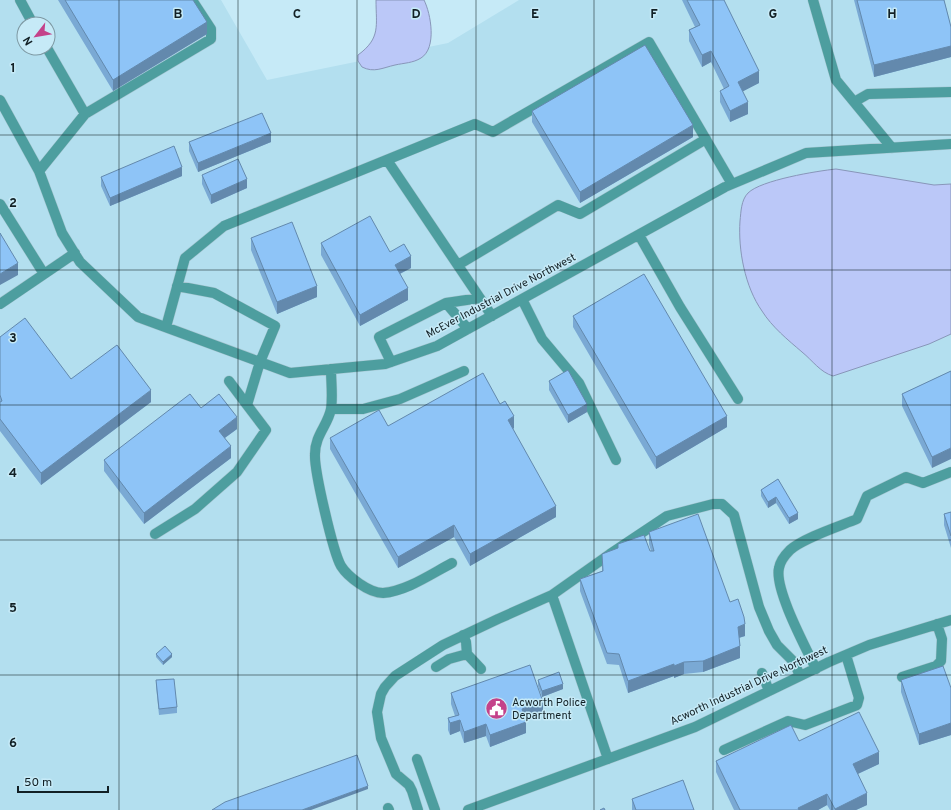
<svg xmlns="http://www.w3.org/2000/svg" width="951" height="810" viewBox="0 0 951 810" font-family="Overpass,sans-serif">
  <style>
    .built { fill: #b3dfef; fill-rule: evenodd }
    .water { fill: #bbc8f8; stroke: #8896b9 }
    .lines { fill: none; stroke-linecap: round; stroke-linejoin: round }
    .minor-casing { stroke: #a6c6d1; stroke-width: 11 }
    .minor { stroke: #4d9e9f; stroke-width: 10 }
    .wall { fill: #7aa9d4 }
    .shaded-wall { fill: #6389ad }
    .building { fill: #8ec4f7; stroke: #6389ad }
    .grid { fill: none; stroke: #122025; stroke-width: 1; stroke-opacity: 0.55 }
    .labels { text-anchor: middle; dominant-baseline: central; stroke-width: 3; stroke-linejoin: round; paint-order: stroke }
    .street-label { font-size: 11px; fill: #122025; stroke: #c6eaf7 }
    .poi-label { font-size: 11px; fill: #122025; stroke: #c6eaf7; text-anchor: start }
    .grid-label { font-size: 13px; text-anchor: middle; font-weight: bold; fill: #122025; stroke: #c6eaf7; stroke-width: 3; stroke-linejoin: round; paint-order: stroke }
  </style>
  <rect width="100%" height="100%" fill="#c6eaf7"/>
  <!-- built -->
  <path class="built" d="M0 0H221L267 80 448 43 519 0H951V810H0ZM24 24H48V48H24Z"/>
  <!-- water -->
  <path class="water" d="M376 0H424C431 14 437 48 421 58 413 63 404 63 395 65 382 68 374 73 362 67L358 61V55C381 38 376 26 376 0Z
    M836 169 934 185 951 184V334L929 344 833 376C820 372 813 361 802 352 788 340 772 327 762 311 745 287 738 250 740 221 741 212 741 200 748 193 761 180 817 171 836 169Z"/>
  <g class="lines">
    <defs>
      <path id="minor" d="M20 0 33 24
        M813 0 836 80 892 148
        M47 48 85 114
        M0 100 39 171 62 233 80 262 138 317 290 373 385 364 437 346 725 187 806 153 951 144
        M854 102 868 94 951 92
        M387 160 492 316
        M39 171 85 114 211 39V29L192 0
        M0 204 44 274
        M639 235 680 307 738 399
        M458 265 558 205 580 214 706 139
        M522 299 542 339 579 383 616 460
        M446 303 468 329
        M0 304 75 253
        M166 327 185 258 224 226 475 124 493 132 649 42 732 184
        M391 362 379 337 446 303 480 298
        M331 369C331 382 333 396 331 409 328 425 315 435 315 454 314 470 333 552 341 566 348 577 369 593 383 593 407 591 431 574 452 563
        M229 381 247 405
        M331 409H363L400 399 464 371
        M155 534 195 509 237 472 266 430 247 405 260 362 275 326 214 293 177 286
        M552 595 610 554 667 516 713 504H722L734 515 759 607 769 631 777 645 794 662 800 676
        M463 635 466 642 467 654
        M436 667 449 659 467 654 481 669
        M816 669C806 648 774 589 779 568 780 562 786 554 790 550 803 538 840 526 857 519L867 496 906 477 923 483 951 472
        M762 673 769 691
        M902 677 936 666 941 661 942 639 937 624
        M724 750 788 721 805 725 857 705 859 698 846 655
        M417 759 435 810
        M388 808 389 810
        M418 810 412 791 409 785 396 774 381 738 377 712 381 694 385 687 395 676 443 645 498 619 552 595 608 759
        M468 810 695 727 829 662 869 645 951 620"/>
    </defs>
    <!-- minor casing -->
    <use href="#minor" class="minor-casing"/>
    <!-- minor -->
    <use href="#minor" class="minor"/>
  </g>
  <!-- wall -->
  <path class="wall" d="M58 0H193L207 34 113 91Z
    M682 0H724L759 83 742 91 748 114 730 122 720 102V91L724 89 711 62 702 67 689 41V30L695 27Z
    M854 0H944L951 27V57L874 77Z
    M532 111 693 137 580 203 532 122Z
    M189 142H271L198 172 189 151Z
    M202 175 247 188 211 204 202 184Z
    M182 176 110 206 101 186V177Z
    M251 238 317 297 277 314 251 250Z
    M321 243 390 252 411 268 400 274 408 300 360 326 321 255Z
    M573 316 727 427 656 469 573 327Z
    M0 337 71 379 151 402 41 485 0 431Z
    M951 371 932 468 902 406V394Z
    M549 381 587 412 568 423 549 390Z
    M201 408 237 429 225 438 231 458 144 524 104 471V460Z
    M388 426 514 428 513 429 556 517 470 566 454 537 398 568 330 449V438Z
    M778 479 798 519 789 524 776 503 768 508 761 496V490Z
    M951 512V548L944 525V514Z
    M649 532 730 602 745 636 739 638 740 658 703 672 684 674 674 678V676L628 693 619 665 607 664 580 591V579L602 571V554L651 551 649 544Z
    M156 654 172 657 163 665 156 657Z
    M156 680 177 707V713L159 715 156 686Z
    M538 680 563 689 542 697 538 686Z
    M901 680 951 688V735L919 745 901 692Z
    M451 693 543 713 526 719V733L490 747 486 736 464 743 460 731 450 735 448 730V718L455 716 451 704Z
    M799 741 879 764 858 774 867 805 856 810H830L827 805 818 810H734L716 772V761Z
    M632 799 694 810H632Z"/>
  <!-- shaded-wall -->
  <path class="shaded-wall" d="M207 22V34L113 91V80Z
    M951 46V57L874 77V65Z
    M711 51V62L702 67V55Z
    M759 71V83L738 94V82Z
    M748 102V114L730 122V111Z
    M693 125V137L580 203V192Z
    M271 133V142L198 172V163Z
    M182 167V176L110 206V198Z
    M247 179V188L211 204V195Z
    M411 256V268L395 276V265Z
    M18 263V275L0 285V274Z
    M317 286V297L277 314V302Z
    M408 288V300L360 326V315Z
    M151 390V402L41 485V473Z
    M587 404V412L568 423V415Z
    M514 416V428L508 432V420Z
    M727 416V427L656 469V457Z
    M237 417V429L219 442V431Z
    M231 446V458L144 524V513Z
    M951 448V459L932 468V457Z
    M776 497V503L768 508V502Z
    M556 506V517L470 566V554Z
    M798 513V519L789 524V518Z
    M454 525V537L398 568V557Z
    M745 624V636L738 638V627Z
    M740 646V658L703 672V661Z
    M172 654V657L163 665V662Z
    M684 662V674L674 678V666Z
    M674 664V676L628 693V681Z
    M563 684V689L542 697V691Z
    M543 702V713L522 721V709Z
    M460 720V731L450 735V723Z
    M526 722V733L490 747V735Z
    M951 723V735L919 745V734Z
    M486 724V736L464 743V732Z
    M879 752V764L853 776V764Z
    M368 786V789L311 810H302Z
    M867 793V805L856 810H835V809Z
    M827 794V805L818 810H798V808Z"/>
  <!-- building -->
  <path class="building" d="M65 0H193L207 22 113 80Z
    M687 0H724L759 71 738 82 748 102 730 111 720 91 729 86 711 51 702 55 689 30 700 25Z
    M857 0H944L951 27V46L874 65Z
    M645 45 693 125 580 192 532 111Z
    M262 113 271 133 198 163 189 142Z
    M174 146 182 167 110 198 101 177Z
    M238 159 247 179 211 195 202 175Z
    M370 216 390 252 404 244 411 256 395 265 408 288 360 315 321 243Z
    M292 222 317 286 277 302 251 238Z
    M0 233 18 263 0 274Z
    M644 274 727 416 656 457 573 316Z
    M25 318 71 379 117 345 151 390 41 473 0 419V402L2 401 0 395V337Z
    M568 370 587 404 568 415 549 381Z
    M951 371V448L932 457 902 394Z
    M483 373 500 404 505 401 514 416 508 420 556 506 470 554 454 525 398 557 330 438 379 410 388 426Z
    M190 394 201 408 219 394 237 417 219 431 231 446 144 513 104 460Z
    M778 479 798 513 789 518 776 497 768 502 761 490Z
    M951 512V536L944 514Z
    M698 514 730 602 738 599 744 617 745 624 738 627 740 646 703 661 684 662 674 666V664L628 681 619 654 607 653 580 579 603 571 602 554 618 548V544L644 535 650 551H654L649 532Z
    M165 646 172 654 163 662 156 654Z
    M530 665 543 702 522 709 526 722 490 735 486 724 464 732 460 720 450 723 448 718 459 715 451 693Z
    M943 666 951 688V723L919 734 901 680Z
    M559 672 563 684 542 691 538 680Z
    M174 679 177 707 159 709 156 680Z
    M859 712 879 752 853 764 867 793 835 809 827 794 798 808 799 810H740L716 761 791 725 799 741Z
    M357 755 368 786 302 810H212L225 802Z
    M683 780 694 810H636L632 799Z
    M604 808 605 810H600Z"/>
  <!-- grid -->
  <path class="grid" d="M119 0V810M238 0V810M357 0V810M476 0V810M594 0V810M713 0V810M832 0V810M0 135H951M0 270H951M0 405H951M0 540H951M0 675H951"/>
  <!-- icons -->
  <defs>
    <symbol id="civic-disc" viewBox="-11 -11 22 22"><circle r="9.5" fill="#c4428a" stroke="#c6eaf7"/><path d="M-.6-6.5H3V-4.5H.6V-3L4-1V1h2V6H-6V1h2V-1L-.6-3ZM-1.2 2.5V6h2.4V2.5Z" fill="#fff"/></symbol>
  </defs>
  <g fill-rule="evenodd">
    <use href="#civic-disc" x="484" y="696" width="25" height="25"/>
  </g>
  <g class="labels">
    <!-- street labels -->
    <g class="street-label">
      <text transform="translate(501 296) rotate(-28)">McEver Industrial Drive Northwest</text>
      <text transform="translate(749 686) rotate(-25)">Acworth Industrial Drive Northwest</text>
    </g>
    <!-- poi labels -->
    <g class="poi-label">
      <text x="512" y="703">Acworth Police<tspan x="512" dy="13">Department</tspan></text>
    </g>
  </g>
  <g class="grid-label">
    <text x="178" y="18">B</text>
    <text x="297" y="18">C</text>
    <text x="416" y="18">D</text>
    <text x="535" y="18">E</text>
    <text x="654" y="18">F</text>
    <text x="773" y="18">G</text>
    <text x="892" y="18">H</text>
    <text x="13" y="72">1</text>
    <text x="13" y="207">2</text>
    <text x="13" y="342">3</text>
    <text x="13" y="477">4</text>
    <text x="13" y="612">5</text>
    <text x="13" y="747">6</text>
  </g>
  <!-- north arrow -->
  <g transform="translate(36 36) rotate(239)"><circle r="19" fill="#c6eaf7" stroke="#7e99a3"/>
  <path d="M0-3L7 15L0 10L-7 15Z" fill="#c4428a"/>
  <text y="-6" font-size="11" font-weight="bold" text-anchor="middle" fill="#122025">N</text>
  </g>
  <!-- scale -->
  <path d="M18 786v6h90v-6" fill="none" stroke="#122025" stroke-width="2"/>
  <text x="24" y="786" font-size="12" fill="#122025" stroke="#c6eaf7" stroke-width="3" paint-order="stroke">50 m</text>
</svg>
